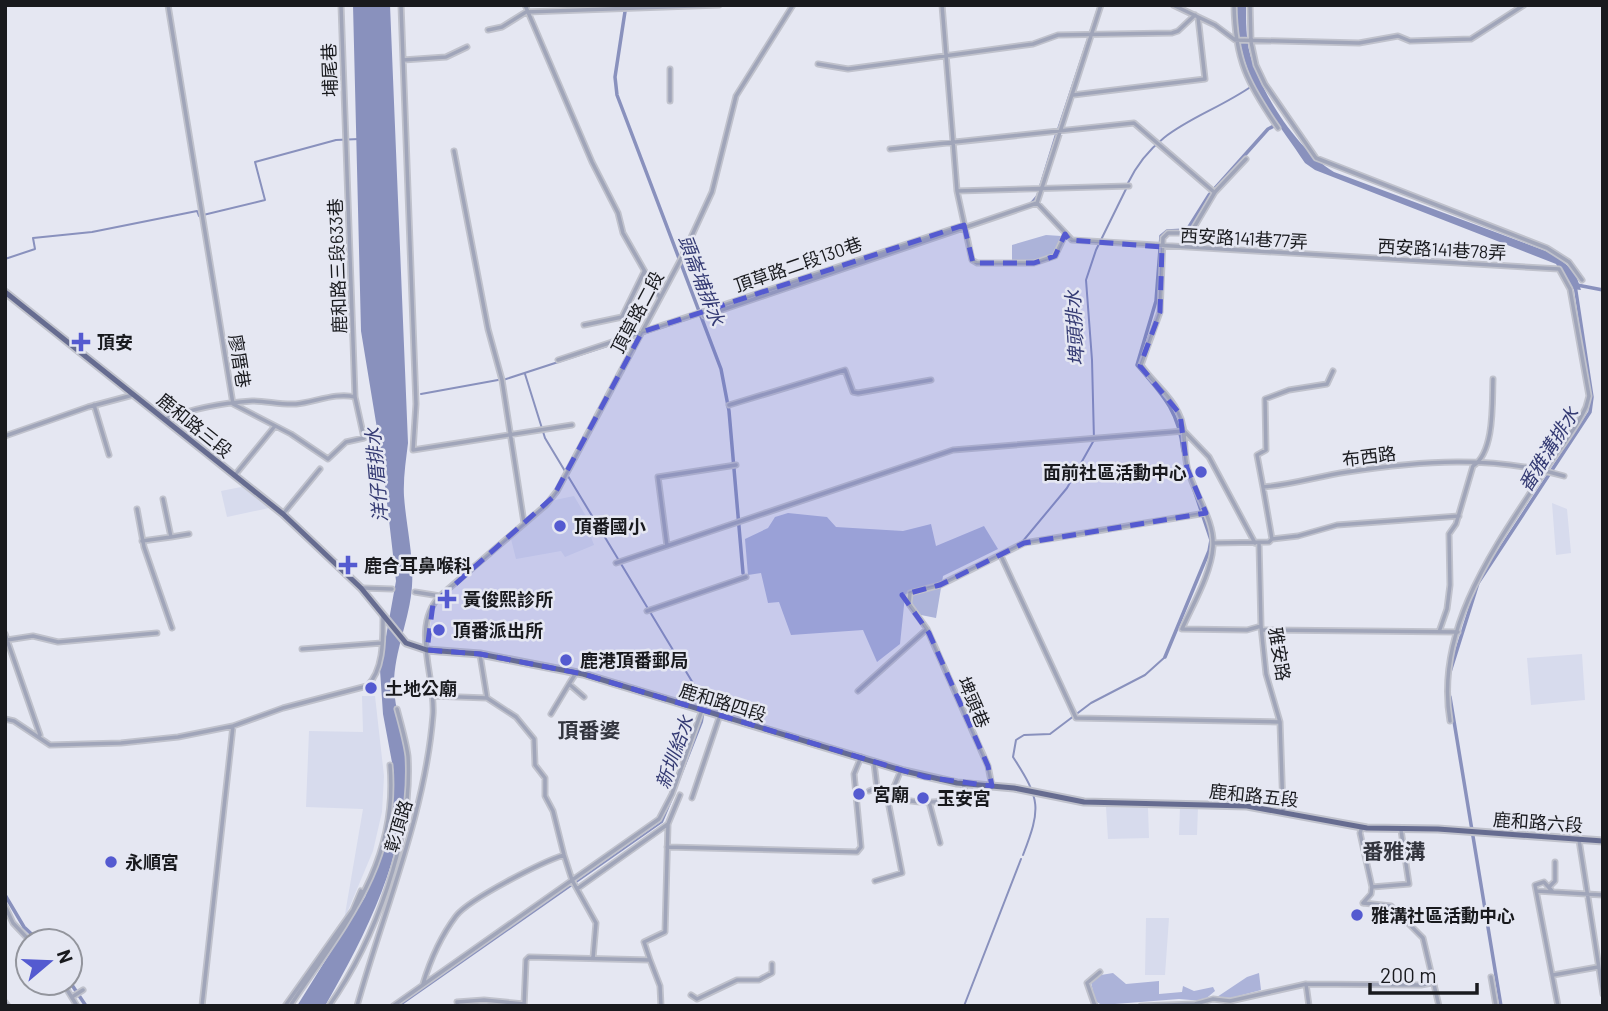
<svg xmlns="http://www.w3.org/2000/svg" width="1608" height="1011" viewBox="0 0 1608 1011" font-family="Barlow,'Noto Sans TC',sans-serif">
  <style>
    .built { fill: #d7dbed }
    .green { fill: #acb3d9 }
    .water { fill: #8991bd }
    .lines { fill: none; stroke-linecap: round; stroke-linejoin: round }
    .stream { stroke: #8991bd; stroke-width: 2 }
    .canal { stroke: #8991bd; stroke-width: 3.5 }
    .minor-casing { stroke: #c0c2cc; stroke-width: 7 }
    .major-casing { stroke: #c0c2cc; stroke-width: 9 }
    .minor { stroke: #a0a5b9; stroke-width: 3.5 }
    .major { stroke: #666c90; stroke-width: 5 }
    .marked { fill: #545ad0; fill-opacity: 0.2; stroke: #545ad0; stroke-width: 5; stroke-dasharray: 14 9; stroke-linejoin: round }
    .poi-dot { fill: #545ad0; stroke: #e5e7f2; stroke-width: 2.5 }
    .labels { text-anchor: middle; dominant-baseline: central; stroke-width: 5; stroke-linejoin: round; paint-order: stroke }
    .street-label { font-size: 18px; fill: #191a1e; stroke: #e5e7f2 }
    .poi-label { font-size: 18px; font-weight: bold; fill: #191a1e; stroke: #e5e7f2; text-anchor: start }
    .water-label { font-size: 19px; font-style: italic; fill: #353b74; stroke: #e5e7f2 }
    .quarter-label { font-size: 21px; font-weight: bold; fill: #33353e; stroke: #e5e7f2 }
  </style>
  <rect width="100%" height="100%" fill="#e5e7f2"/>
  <!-- built -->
  <path class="built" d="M246 486 269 508 227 517 221 491Z
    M574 496 596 533 591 537 594 545 565 557 561 551 516 559 511 539 555 500Z
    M1552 503 1567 509 1571 553 1556 555Z
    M1582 654 1585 700 1531 705 1527 658Z
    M362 696H375L384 776 382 812 373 851 344 920 363 809 306 807 309 731 363 732Z
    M1106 807 1148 808 1149 838 1108 839Z
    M1180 807H1198L1197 835H1179Z
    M1146 918H1169L1165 975H1145Z"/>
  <!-- green -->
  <path class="green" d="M1046 235 1061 236 1053 256 1039 261 1012 262V245Z
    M788 513 827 517 836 527 903 531 931 524 936 546 984 526 998 549 943 576 936 618 921 615 911 602 912 595 905 596 900 644 877 662 863 630 791 635 779 602 768 603 761 573 748 575 745 539 768 528 775 517Z
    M1113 973 1126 984 1159 981V994L1182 992 1183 986 1194 991 1213 987 1215 991 1203 1001 1179 999 1102 1005 1095 1001 1091 982 1101 975Z
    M1259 973 1261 990 1231 998 1217 997 1247 977Z"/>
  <!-- water -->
  <path class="water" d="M353 5H390L408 443C406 460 403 479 404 496 406 525 414 557 412 586 410 619 394 651 394 685 394 710 405 733 406 758 410 848 369 929 325 1006H297L365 897 380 859 394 773 383 714 380 670 396 581 382 459 361 331Z
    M1237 5H1246C1246 21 1246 39 1250 54 1261 94 1299 151 1334 172L1554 254 1575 272 1581 290 1572 289 1556 264 1315 170 1305 163C1267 106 1237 77 1237 5Z"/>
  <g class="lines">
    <!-- stream -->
    <path class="stream" d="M1058 129 1099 5
      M1128 183C1156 125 1204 119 1252 86
      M1031 203 1037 196 1056 134
      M5 259 35 249 33 238 92 232 197 211 199 216 265 200 255 162 336 140 359 139
      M643 334 813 277
      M525 374 545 438 705 703 702 722 676 788
      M503 380 638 336
      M421 394 498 380
      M1023 541 1067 488 1094 440 1092 360 1086 280 1096 250 1126 189
      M1023 855C1041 808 1041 800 1013 757L1016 740 1024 735 1050 734 1091 703 1145 675 1165 657
      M399 1006 662 822 673 796
      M964 1006 1021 859"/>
    <!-- canal -->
    <path class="canal" d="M626 5 615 77 617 95 721 369 729 411 743 573
      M1577 285 1603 290
      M1183 451C1179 411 1163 395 1137 365L1156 301 1161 236 1167 231 1187 230 1209 195 1268 129 1278 124
      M1165 657 1209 551 1211 540 1185 463
      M1450 672 1478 583 1590 412 1592 397 1575 285
      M1450 697 1501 1006
      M5 895 24 927 39 941
      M70 982 86 1006"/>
    <defs>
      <path id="minor" d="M168 5 233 404 291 434 328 459 346 442 364 438 355 397 341 5
        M401 5 416 404 413 450 572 425
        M525 5 592 162 618 213 623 233 660 298
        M942 5 957 191 972 260 977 263H1034L1055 256 1065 235
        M1173 5 1215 25 1235 40 1359 43 1398 36 1410 41 1471 39 1524 5
        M1234 5C1235 60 1247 83 1278 128
        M1250 5 1251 42 1256 65 1265 84 1316 158 1547 248 1569 262 1582 280
        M488 30 502 27 526 12 719 5
        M403 60 446 57 467 47
        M818 64 848 69 1033 44 1058 35 1172 33 1178 31 1195 15
        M670 69V101
        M1073 95 1205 79 1198 17
        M890 149 1134 123 1214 192
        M454 151 488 329 502 380 524 523
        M1246 159 1215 192 1193 229 1185 233H1168L1163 238 1160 312 1141 365C1152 382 1169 393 1178 412 1188 430 1182 451 1188 470 1195 495 1215 521 1213 547 1211 574 1193 604 1182 629L1247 630 1261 626
        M957 191 1129 186
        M1037 203 1072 240 1559 269 1570 289 1589 396 1586 407C1576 429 1559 449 1546 469 1497 544 1434 627 1450 721
        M704 316 1037 203 1101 5
        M584 325 622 317 644 272
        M558 360 964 225
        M94 405 109 455
        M729 405 845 370 853 392 858 393 931 380
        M166 419C194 408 221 403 252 401 267 401 280 405 296 404 315 402 337 392 355 397
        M5 436 88 407 133 395
        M235 475 275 426
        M1263 487 1257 455 1266 450 1265 399 1289 390 1327 384 1333 371
        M137 509 144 547 172 628
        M283 514 320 469
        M171 537 189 534
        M1272 539 1298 536 1337 525 1459 516
        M142 541 171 537 163 499
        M1214 543 1269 542 1272 539 1263 487C1291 485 1319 476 1347 472 1419 461 1494 455 1564 476
        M1259 543 1261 626 1266 674 1280 722 1283 810
        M667 546 658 477 736 465
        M1001 556 1076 718 1280 722
        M616 563 953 450 1184 431 1209 457 1255 543
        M362 588 392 589
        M415 592 440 596
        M647 611 746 577
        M927 629 988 766 992 786
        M1263 630 1458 632
        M1439 632 1447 609 1450 585 1449 534 1456 524 1473 466C1495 452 1492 402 1493 379
        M5 634 40 735
        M7 640 33 636 58 642 157 633
        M302 649 382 643
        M480 655 487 698
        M576 673 569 684 584 697
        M858 691 927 629 909 604 910 593 940 585 1024 543 1206 513
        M433 696 487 698 516 717 534 739 535 765 545 778V796L553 811 564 855 572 880 596 923 593 958
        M551 714 569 684
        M5 719 14 721 50 745 121 743 178 737 233 726 283 708 367 686C384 670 383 638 383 616
        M869 791 877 788 874 763
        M890 796C916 805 940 803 967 797L963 784
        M692 798 720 715
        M929 802 940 843
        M1362 827 1360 833 1372 887 1371 894 1363 903
        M1579 840 1603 994
        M667 847 857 852 861 847 854 774 861 757
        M875 881 902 873 888 801 901 770
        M1550 886 1555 881V862
        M1372 887 1409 884 1401 830
        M577 889 668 824
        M1537 891 1603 895
        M1552 891 1544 882 1535 885 1558 1006
        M1363 903 1391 906 1423 938 1439 1006
        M5 906 13 923 30 941
        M650 960 644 942 665 932 668 824 680 795
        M1553 975 1598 967
        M1491 977 1496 1006
        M63 983 77 1006
        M423 984C430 961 441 936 456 916 469 899 542 862 564 855
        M1306 984 1309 1006
        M691 995 697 999 737 980H759L772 973V964
        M72 997 83 990
        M5 1002 8 1006
        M202 1006 233 726
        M285 1006 353 910 361 891
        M290 1006C342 928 399 865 390 765
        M329 1006C375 941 413 837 408 756 406 741 401 724 397 709
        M357 1006C384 909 425 815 433 715 436 678 410 626 440 596L546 505 557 491 682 257 712 192 736 96 793 5
        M393 1006 659 819 672 794 702 710
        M458 1006 457 1002 484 1000 524 1004
        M524 1006 526 960 529 957 650 960 660 986 661 1006
        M1095 1006 1087 983 1100 972
        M1141 1006 1195 1004 1213 999 1230 1001 1306 984 1421 985 1432 983"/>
      <path id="major" d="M5 292 283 514 361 588 406 643 427 650 480 654 583 674 904 771 957 783 1014 788 1084 802 1247 806 1367 828 1438 829 1603 841"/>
    </defs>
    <!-- minor casing -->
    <use href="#minor" class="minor-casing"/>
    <!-- major casing -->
    <use href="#major" class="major-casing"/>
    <!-- minor -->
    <use href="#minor" class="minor"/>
    <!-- major -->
    <use href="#major" class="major"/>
  </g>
  <!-- marked area -->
  <path class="marked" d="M964 225 973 263H1034L1055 256 1065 234 1069 240 1162 247 1160 312 1140 366 1180 414 1187 468 1206 513 1024 543 940 585 902 595 929 633 988 766 992 786 925 777 583 674 480 654 427 650 433 604 553 497 642 332Z"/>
  <!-- markers -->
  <g class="poi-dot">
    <path d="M77.5 331.5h7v7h7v7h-7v7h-7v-7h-7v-7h7z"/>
    <circle cx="1201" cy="472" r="7"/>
    <circle cx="560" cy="526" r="7"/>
    <path d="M344.5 554.5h7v7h7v7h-7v7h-7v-7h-7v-7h7z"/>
    <path d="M443.5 588.5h7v7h7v7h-7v7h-7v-7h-7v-7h7z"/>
    <circle cx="439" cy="630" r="7"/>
    <circle cx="566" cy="660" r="7"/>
    <circle cx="371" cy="688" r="7"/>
    <circle cx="859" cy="794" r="7"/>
    <circle cx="923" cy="798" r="7"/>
    <circle cx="111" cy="862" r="7"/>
    <circle cx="1357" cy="915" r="7"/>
  </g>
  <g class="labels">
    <!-- street labels -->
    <g class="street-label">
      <text transform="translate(329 70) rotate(-92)">埔尾巷</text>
      <text transform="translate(1244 238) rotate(3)">西安路141巷77弄</text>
      <text transform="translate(1442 249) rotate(3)">西安路141巷78弄</text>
      <text transform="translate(798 264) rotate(-19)">頂草路二段130巷</text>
      <text transform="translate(337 266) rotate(-92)">鹿和路三段633巷</text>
      <text transform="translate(637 312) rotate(-62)">頂草路二段</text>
      <text transform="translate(240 361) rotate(81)">廖厝巷</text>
      <text transform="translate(195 425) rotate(39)">鹿和路三段</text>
      <text transform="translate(1369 456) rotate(-7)">布西路</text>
      <text transform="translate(1280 654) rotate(81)">雅安路</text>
      <text transform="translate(723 702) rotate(17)">鹿和路四段</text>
      <text transform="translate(974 702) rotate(67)">埤頭巷</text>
      <text transform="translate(1254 795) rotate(6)">鹿和路五段</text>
      <text transform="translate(1538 822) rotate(4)">鹿和路六段</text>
      <text transform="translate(398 826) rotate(-73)">彰頂路</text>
    </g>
    <!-- poi labels -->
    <g class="poi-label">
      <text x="97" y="342">頂安</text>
      <text x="1187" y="472" text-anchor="end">面前社區活動中心</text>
      <text x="574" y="526">頂番國小</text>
      <text x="364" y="565">鹿合耳鼻喉科</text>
      <text x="463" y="599">黃俊熙診所</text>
      <text x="453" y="630">頂番派出所</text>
      <text x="580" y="660">鹿港頂番郵局</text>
      <text x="385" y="688">土地公廟</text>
      <text x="873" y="794">宮廟</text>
      <text x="937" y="798">玉安宮</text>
      <text x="125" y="862">永順宮</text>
      <text x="1371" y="915">雅溝社區活動中心</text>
    </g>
    <!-- water labels -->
    <g class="water-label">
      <text transform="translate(702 280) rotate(69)">頭崙埔排水</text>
      <text transform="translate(1074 328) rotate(-93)">埤頭排水</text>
      <text transform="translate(1548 449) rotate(-58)">番雅溝排水</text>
      <text transform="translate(376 475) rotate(-95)">洋仔厝排水</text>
      <text transform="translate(674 752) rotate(-70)">新圳給水</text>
    </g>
    <!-- quarter labels -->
    <g class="quarter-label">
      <text x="589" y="729">頂番婆</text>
      <text x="1394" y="850">番雅溝</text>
    </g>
  </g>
  <!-- border -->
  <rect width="1608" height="1011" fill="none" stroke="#191a1e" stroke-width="14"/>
  <!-- north arrow -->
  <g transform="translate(49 962) rotate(71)"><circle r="33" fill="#e5e7f2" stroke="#93959d" stroke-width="2"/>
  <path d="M0-5L12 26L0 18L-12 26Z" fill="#545ad0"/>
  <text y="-10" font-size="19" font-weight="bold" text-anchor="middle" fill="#191a1e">N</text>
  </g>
  <!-- scale -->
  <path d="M1370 983v10h107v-10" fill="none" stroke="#191a1e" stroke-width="3.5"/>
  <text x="1380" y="983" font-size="21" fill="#191a1e" stroke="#e5e7f2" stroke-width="5" paint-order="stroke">200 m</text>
</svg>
